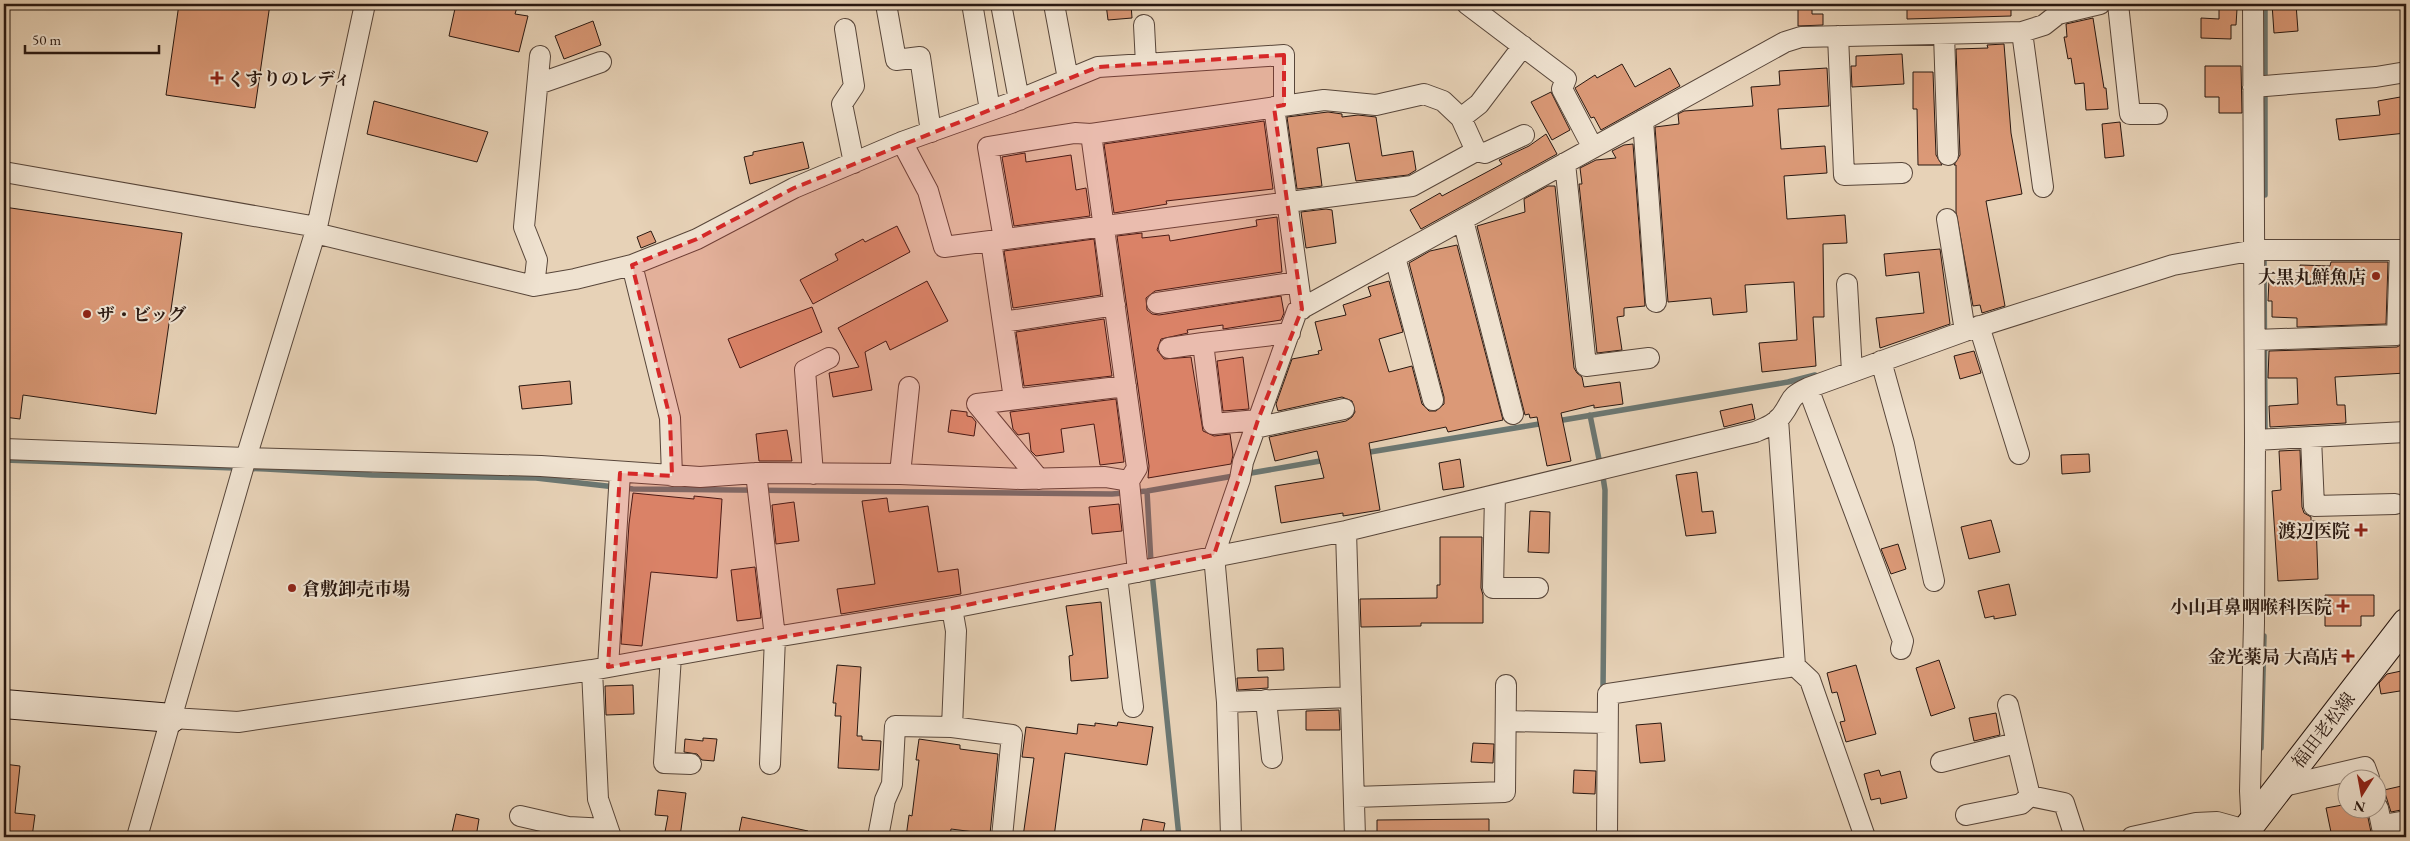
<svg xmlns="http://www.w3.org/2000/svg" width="2410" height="841" viewBox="0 0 2410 841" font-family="'EB Garamond','Noto Serif JP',serif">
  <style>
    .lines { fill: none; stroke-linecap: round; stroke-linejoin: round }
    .stream { stroke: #6b7772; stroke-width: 5.5 }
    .building { fill: #db9977; stroke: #291811 }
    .street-casing { stroke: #58463a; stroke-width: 22 }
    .secondary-casing { stroke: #291811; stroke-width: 30 }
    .street { stroke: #efe2d0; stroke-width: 20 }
    .secondary { stroke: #efe2d0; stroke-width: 28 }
    .marked { fill: #d62828; fill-opacity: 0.2; stroke: #d62828; stroke-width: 4; stroke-dasharray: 10 6; stroke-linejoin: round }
    .poi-dot { fill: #8f2418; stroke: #efe2d0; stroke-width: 2 }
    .labels { text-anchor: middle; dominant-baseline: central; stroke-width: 4; stroke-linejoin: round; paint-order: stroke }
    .poi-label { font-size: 18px; font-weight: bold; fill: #291811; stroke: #efe2d0; text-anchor: end }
    .street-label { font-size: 18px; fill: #291811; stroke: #efe2d0 }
  </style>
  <rect width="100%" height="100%" fill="#e7d2b7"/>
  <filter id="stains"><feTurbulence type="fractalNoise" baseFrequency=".004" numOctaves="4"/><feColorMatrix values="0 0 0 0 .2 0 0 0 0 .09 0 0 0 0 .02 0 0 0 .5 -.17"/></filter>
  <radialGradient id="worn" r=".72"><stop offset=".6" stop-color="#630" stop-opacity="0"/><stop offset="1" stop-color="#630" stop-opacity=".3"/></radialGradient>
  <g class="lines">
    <!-- stream -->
    <path class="stream" d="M2265 4V195
      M2264 258 2265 431
      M1590 415 1600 464
      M1557 421 1788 382 1815 375
      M1364 453 1545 423
      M4 460 266 469 372 475 536 478 633 489 1112 494 1147 491 1326 460
      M1603 477 1605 490 1603 691
      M1147 491 1151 563 1179 837
      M2261 748 2264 636"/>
  </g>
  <!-- building -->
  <path class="building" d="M179 4H270L255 108 166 95Z
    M456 4H518L515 14 528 16 519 52 449 36Z
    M1106 4H1131L1132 18 1108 20Z
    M1907 4H2011V16L1907 19Z
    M2272 4H2296L2298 31 2274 33Z
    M2219 8 2237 9 2236 25H2231V39L2201 38V18L2219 19Z
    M1798 9H1812V14H1823V25L1798 26Z
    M2093 18 2104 88H2106L2108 109 2086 110 2084 83 2075 84 2071 58 2068 59 2064 37H2067L2066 24Z
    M593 21 601 45 564 59 555 36Z
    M2004 44 2011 133 2022 194 1986 201 2005 306 1982 313 1980 305 1973 306 1956 212V165H1954L1960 155 1956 49 1988 48 1987 45Z
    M1902 54 1904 84 1852 87 1851 66H1856V56Z
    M1622 64 1635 87 1670 68 1680 86 1601 130 1594 117 1591 118 1575 88 1595 75 1597 78Z
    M2205 66H2241L2242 113H2219V97H2205Z
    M1827 68 1829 106 1778 109 1781 149 1825 146 1827 173 1784 176 1787 219 1845 215 1847 243 1823 244 1824 317H1813L1816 366 1762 372 1759 343 1797 340 1794 282 1745 285 1747 312 1713 315 1711 298 1668 302 1655 127 1679 124 1678 114 1684 111 1753 106 1751 87 1780 85 1779 71Z
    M1913 72H1933L1936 155 1942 165H1918L1917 109H1913Z
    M1551 92 1570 130 1552 140 1531 102Z
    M2406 96V133L2339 140 2336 119 2380 115 2378 101Z
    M374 101 488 132 477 162 367 134Z
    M1328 112 1342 114V117L1358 115 1376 117 1382 156 1413 151 1416 170 1408 175 1356 181 1349 143 1317 148 1322 186 1297 189 1287 117Z
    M1264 121 1273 189 1166 201 1167 204 1114 213 1104 144Z
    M2120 122 2124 156 2105 158 2102 124Z
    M1546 134 1557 154 1421 229 1410 210 1440 193 1442 196 1502 164 1499 160 1529 146Z
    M803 142 809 168 750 184 744 157 753 155V152Z
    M1633 144 1645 306 1624 308V316L1617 317 1622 350 1597 353 1579 184H1582L1580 168 1596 160 1616 158 1612 151 1624 145Z
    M1025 153 1026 162 1071 155 1076 190 1086 188 1090 216 1014 226 1002 157Z
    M1548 186H1555L1574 368 1577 373 1582 377 1584 387 1620 382 1623 404 1594 408V405L1561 413 1571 461 1547 466 1537 417 1530 418 1529 414 1525 415 1477 226 1525 212 1524 199Z
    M4 207 182 233 156 414 23 395 20 419 4 417Z
    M1326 209 1332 210 1336 243 1306 248 1301 212Z
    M1277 217 1282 272 1155 291 1146 298 1147 310 1152 314 1159 315 1281 296 1284 313 1281 320 1223 329V325L1187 330 1188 333 1161 339 1157 350 1164 359 1191 357 1203 431 1214 436 1230 434 1233 455 1231 464 1148 478 1149 466 1117 236 1142 233V238L1169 235 1170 241 1257 226 1256 220Z
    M897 226 910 252 813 304 800 280 838 260 835 254 863 239 865 242Z
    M651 231 656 242 641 248 637 237Z
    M1094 239 1101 295 1013 308 1004 251Z
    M1457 245 1503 420 1448 432 1446 427 1369 443 1380 510 1343 516V513L1281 523 1275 486 1324 478 1317 451 1275 461 1269 437 1346 421 1352 417 1355 412 1352 401 1342 397 1278 411 1276 404 1292 359 1319 354 1318 351 1322 350 1315 322 1346 315 1343 305 1371 296 1368 287 1389 281 1403 332 1379 339 1389 372 1412 366 1422 404 1429 411H1436L1444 404V397L1409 263 1430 251Z
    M1940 249 1950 324 1880 348 1876 318 1924 313 1919 272 1886 276 1884 254Z
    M2331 262H2388L2386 324 2297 327V318L2272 317V301H2268L2269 280H2300V265L2330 266Z
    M927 281 948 321 890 350 886 341 865 352 872 390 833 397 829 373 859 367 838 328Z
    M812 307 822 332 740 368 728 339Z
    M1104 319 1112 376 1024 386 1016 332Z
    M2406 342V373L2335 377 2337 405H2345L2346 423 2270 427 2269 406 2298 404 2297 378H2268L2269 351 2397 347Z
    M1974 351 1981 373 1960 379 1954 356Z
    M1243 357 1249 409 1223 411 1217 361Z
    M570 381 572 404 522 409 519 386Z
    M1116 399 1124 462 1100 465 1094 424 1061 429 1064 452 1036 456 1031 451 1029 433 1018 435 1013 429 1010 412Z
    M1752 404 1755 419 1724 427 1720 411Z
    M951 410 967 412V416L972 417 976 422 974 436 948 432Z
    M787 430 792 461H759L756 434Z
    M2300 450 2302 507 2304 513 2311 517V521H2316L2318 579 2278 581 2272 491 2281 490 2279 451Z
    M2089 454 2090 472 2062 474 2061 455Z
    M1460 459 1464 487 1443 490 1439 463Z
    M1697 472 1702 512 1713 511 1716 533 1686 536 1676 475Z
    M633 493 694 499V496L722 499 717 578 651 572 642 646 621 644 629 524Z
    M887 498 889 512 928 506 938 572 958 569 961 594 841 614 837 589 875 584 862 501Z
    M794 502 799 541 776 544 772 505Z
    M1119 504 1122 531 1092 534 1089 507Z
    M1530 511 1550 512 1549 553 1528 552Z
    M1991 520 2000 552 1969 559 1961 527Z
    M1440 537H1482L1481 588 1483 595V623H1421V626L1361 627 1360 599 1437 598V585H1440Z
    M1898 544 1906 569 1891 574 1881 549Z
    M755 567 761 618 737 621 731 570Z
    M2009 584 2016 615 1994 619V616L1985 618 1978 591Z
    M2325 595H2374V616H2361V626H2325Z
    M1101 602 1108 678 1071 681 1069 656 1073 655 1066 606Z
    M1283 648 1284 670 1258 671 1257 649Z
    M1939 660 1955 708 1931 716 1916 668Z
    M837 665 861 667 857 736H862V740L881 741 879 770 838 768 841 716H835L836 703H833Z
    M1856 665 1876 734 1846 742 1840 722 1845 721 1837 692 1832 693 1827 673Z
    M2406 670V690L2381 694 2379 683 2387 674Z
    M1268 677V688L1238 690 1237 678Z
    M633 685 634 714 606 715 605 686Z
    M1339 710 1340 730H1306V711Z
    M1996 713 2000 735 1974 741 1969 718Z
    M1118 722 1153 727 1147 765 1065 753 1054 837H1023L1034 758 1022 757 1026 727 1077 734 1078 724 1095 726V723L1117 726Z
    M1661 723 1665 761 1640 763 1636 725Z
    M703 738 717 739 714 761 702 760 697 754 684 752 685 739 703 741Z
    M919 739 960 745V749L998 754 990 834 951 829 950 837H906L909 815 912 816 919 760H916Z
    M1473 743 1494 744 1493 763 1471 762Z
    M4 764 20 766 15 813 35 815 32 837H4Z
    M1574 770 1596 771 1595 794 1573 793Z
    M1879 770 1881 776 1900 771 1907 798 1881 804 1880 798 1871 800 1864 774Z
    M2406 785V809L2391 812 2384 790Z
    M658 790 686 793 680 837H664L668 816 655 815Z
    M2348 804V808H2366L2372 837H2332L2326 808Z
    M456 814 479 819 476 837H451Z
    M742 817 808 831 807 837H738Z
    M1143 819 1165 823 1162 837 1140 835Z
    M1489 819V837H1377V820Z"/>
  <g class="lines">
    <defs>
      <path id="street" d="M886 4 896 60 920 57 931 132
        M1001 4 1019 100
        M1054 4 1068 79
        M1467 4 1566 79 1562 89 1593 148
        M2118 4 2130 114H2157
        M973 9 990 110
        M1144 25 1146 64
        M845 29 854 86 842 104 854 163
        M2022 32 2043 187
        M1944 34 1948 155
        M1838 36 1844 175 1902 173
        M538 84 601 62
        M2253 87 2376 77 2406 72
        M1274 107 1302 309
        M1461 118 1479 104 1523 46
        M1643 120 1656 302
        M1091 134 1137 468 1129 481
        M902 142 928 191 944 247 1412 186 1476 151 1461 118 1443 101 1424 94 1376 105 1324 100 1091 134 1075 133 988 147 1004 239
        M1476 151 1485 153 1524 135
        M1565 163 1586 366 1649 358
        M4 172 317 227
        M1947 219 1965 331
        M1463 220 1513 414
        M315 233 534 286 575 279 632 265 697 239 794 188 902 142 1011 103 1098 67 1284 55V105
        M991 241 1014 399
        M1395 257 1433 400
        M632 265 670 418 672 476
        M1847 284 1852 372
        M534 286 537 260 524 227 540 56
        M1157 303 1298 282
        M1003 322 1115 305
        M1979 326 2019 454
        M2255 340 2397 335 2400 250
        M1169 348 1203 343
        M1881 361 1904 444 1934 581
        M1808 388 1903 641 1901 649
        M1778 419 1795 666 1810 680 1865 837
        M1258 420 1213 424 1203 343 1290 333
        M1255 428 1344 409
        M2311 438 2314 506 2395 504
        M2255 440 2406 432
        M4 449 246 458 541 466 700 477 756 473 900 474 1021 479 1105 477 1129 481 1138 572
        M756 473 775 637 770 764
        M813 474 805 370 829 358
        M900 474 909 387
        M1039 479 977 404 1126 386
        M1495 495 1493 588H1538
        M1346 531 1355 837
        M1117 576 1133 707
        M952 608 956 631 952 727 1012 735 1002 837
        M671 656 664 763 691 764
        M608 667 620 473
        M592 670 598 799 611 837
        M1266 700 1272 758
        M1227 702 1214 555 1240 479 1243 462 1297 311 1785 42 1801 37 2022 32 2044 25 2058 14 2100 4
        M2008 705 2030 796 2064 803 2075 837
        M172 718 238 722 592 670 775 637 952 608 1346 531 1755 432C1765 428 1776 424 1782 415 1794 399 1787 398 1808 388L1965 331 2173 265 2255 250H2406
        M1506 721 1607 723
        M1941 762 2016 743
        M2279 787 2365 767 2369 778
        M1355 797 1505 792 1506 685
        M2378 808 2384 837
        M1966 815 2021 804 2030 796
        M520 816 568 827 608 829
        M2383 825 2406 821
        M2252 829 2250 791 2254 623 2255 440 2253 4
        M137 837 246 458 317 227 365 4
        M878 837 885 800 892 784 895 726 952 727
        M1231 837 1227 702 1351 697
        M1607 837 1608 694 1795 666
        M2132 837 2196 823 2217 822 2246 830"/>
      <path id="secondary" d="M4 704 172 718
        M2241 837 2406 623"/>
    </defs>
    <!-- street casing -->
    <use href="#street" class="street-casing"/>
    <!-- secondary casing -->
    <use href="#secondary" class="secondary-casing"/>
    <!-- street -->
    <use href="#street" class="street"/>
    <!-- secondary -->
    <use href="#secondary" class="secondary"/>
  </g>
  <!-- marked area -->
  <path class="marked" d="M1284 55V105L1274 107 1302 309 1258 420 1214 555 952 608 608 667 620 473 672 476 670 418 632 265 697 239 794 188 1098 67Z"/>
  <!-- markers -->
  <g class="poi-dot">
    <path d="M214.5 70.5h5v5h5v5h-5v5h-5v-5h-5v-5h5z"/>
    <circle cx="2376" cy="276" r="5"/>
    <circle cx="87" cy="314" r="5"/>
    <path d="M2358.5 522.5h5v5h5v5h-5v5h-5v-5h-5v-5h5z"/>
    <circle cx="292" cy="588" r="5"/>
    <path d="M2340.5 598.5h5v5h5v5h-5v5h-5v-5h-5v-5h5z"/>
    <path d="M2345.5 648.5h5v5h5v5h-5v5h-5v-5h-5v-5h5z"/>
  </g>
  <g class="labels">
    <!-- poi labels -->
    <g class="poi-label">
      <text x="227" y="78" text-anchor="start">くすりのレディ</text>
      <text x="2366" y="276">大黒丸鮮魚店</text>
      <text x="97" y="314" text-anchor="start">ザ・ビッグ</text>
      <text x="2350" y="530">渡辺医院</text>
      <text x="302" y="588" text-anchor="start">倉敷卸売市場</text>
      <text x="2332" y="606">小山耳鼻咽喉科医院</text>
      <text x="2338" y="656">金光薬局 大高店</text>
    </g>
    <!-- street labels -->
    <g class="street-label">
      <text transform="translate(2323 730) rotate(-52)">福田老松線</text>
    </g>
  </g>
  <!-- margin -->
  <rect width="2410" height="841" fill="none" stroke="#e7d2b7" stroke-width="20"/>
  <rect x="5" y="5" width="2400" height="831" fill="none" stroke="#291811" stroke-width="2.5"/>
  <rect x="10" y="10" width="2390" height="821" fill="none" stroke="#291811"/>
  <!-- north arrow -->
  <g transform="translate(2362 794) rotate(191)"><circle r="24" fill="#efe2d0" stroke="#a09184"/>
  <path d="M0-4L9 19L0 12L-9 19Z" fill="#8f2418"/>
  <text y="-8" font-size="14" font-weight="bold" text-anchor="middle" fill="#291811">N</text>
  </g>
  <!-- scale -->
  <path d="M25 45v8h134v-8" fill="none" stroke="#291811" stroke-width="2.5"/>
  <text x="32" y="45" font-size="15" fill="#291811" stroke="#efe2d0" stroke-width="4" paint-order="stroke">50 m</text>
  <rect width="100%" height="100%" filter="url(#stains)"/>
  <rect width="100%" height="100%" fill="url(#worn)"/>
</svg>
